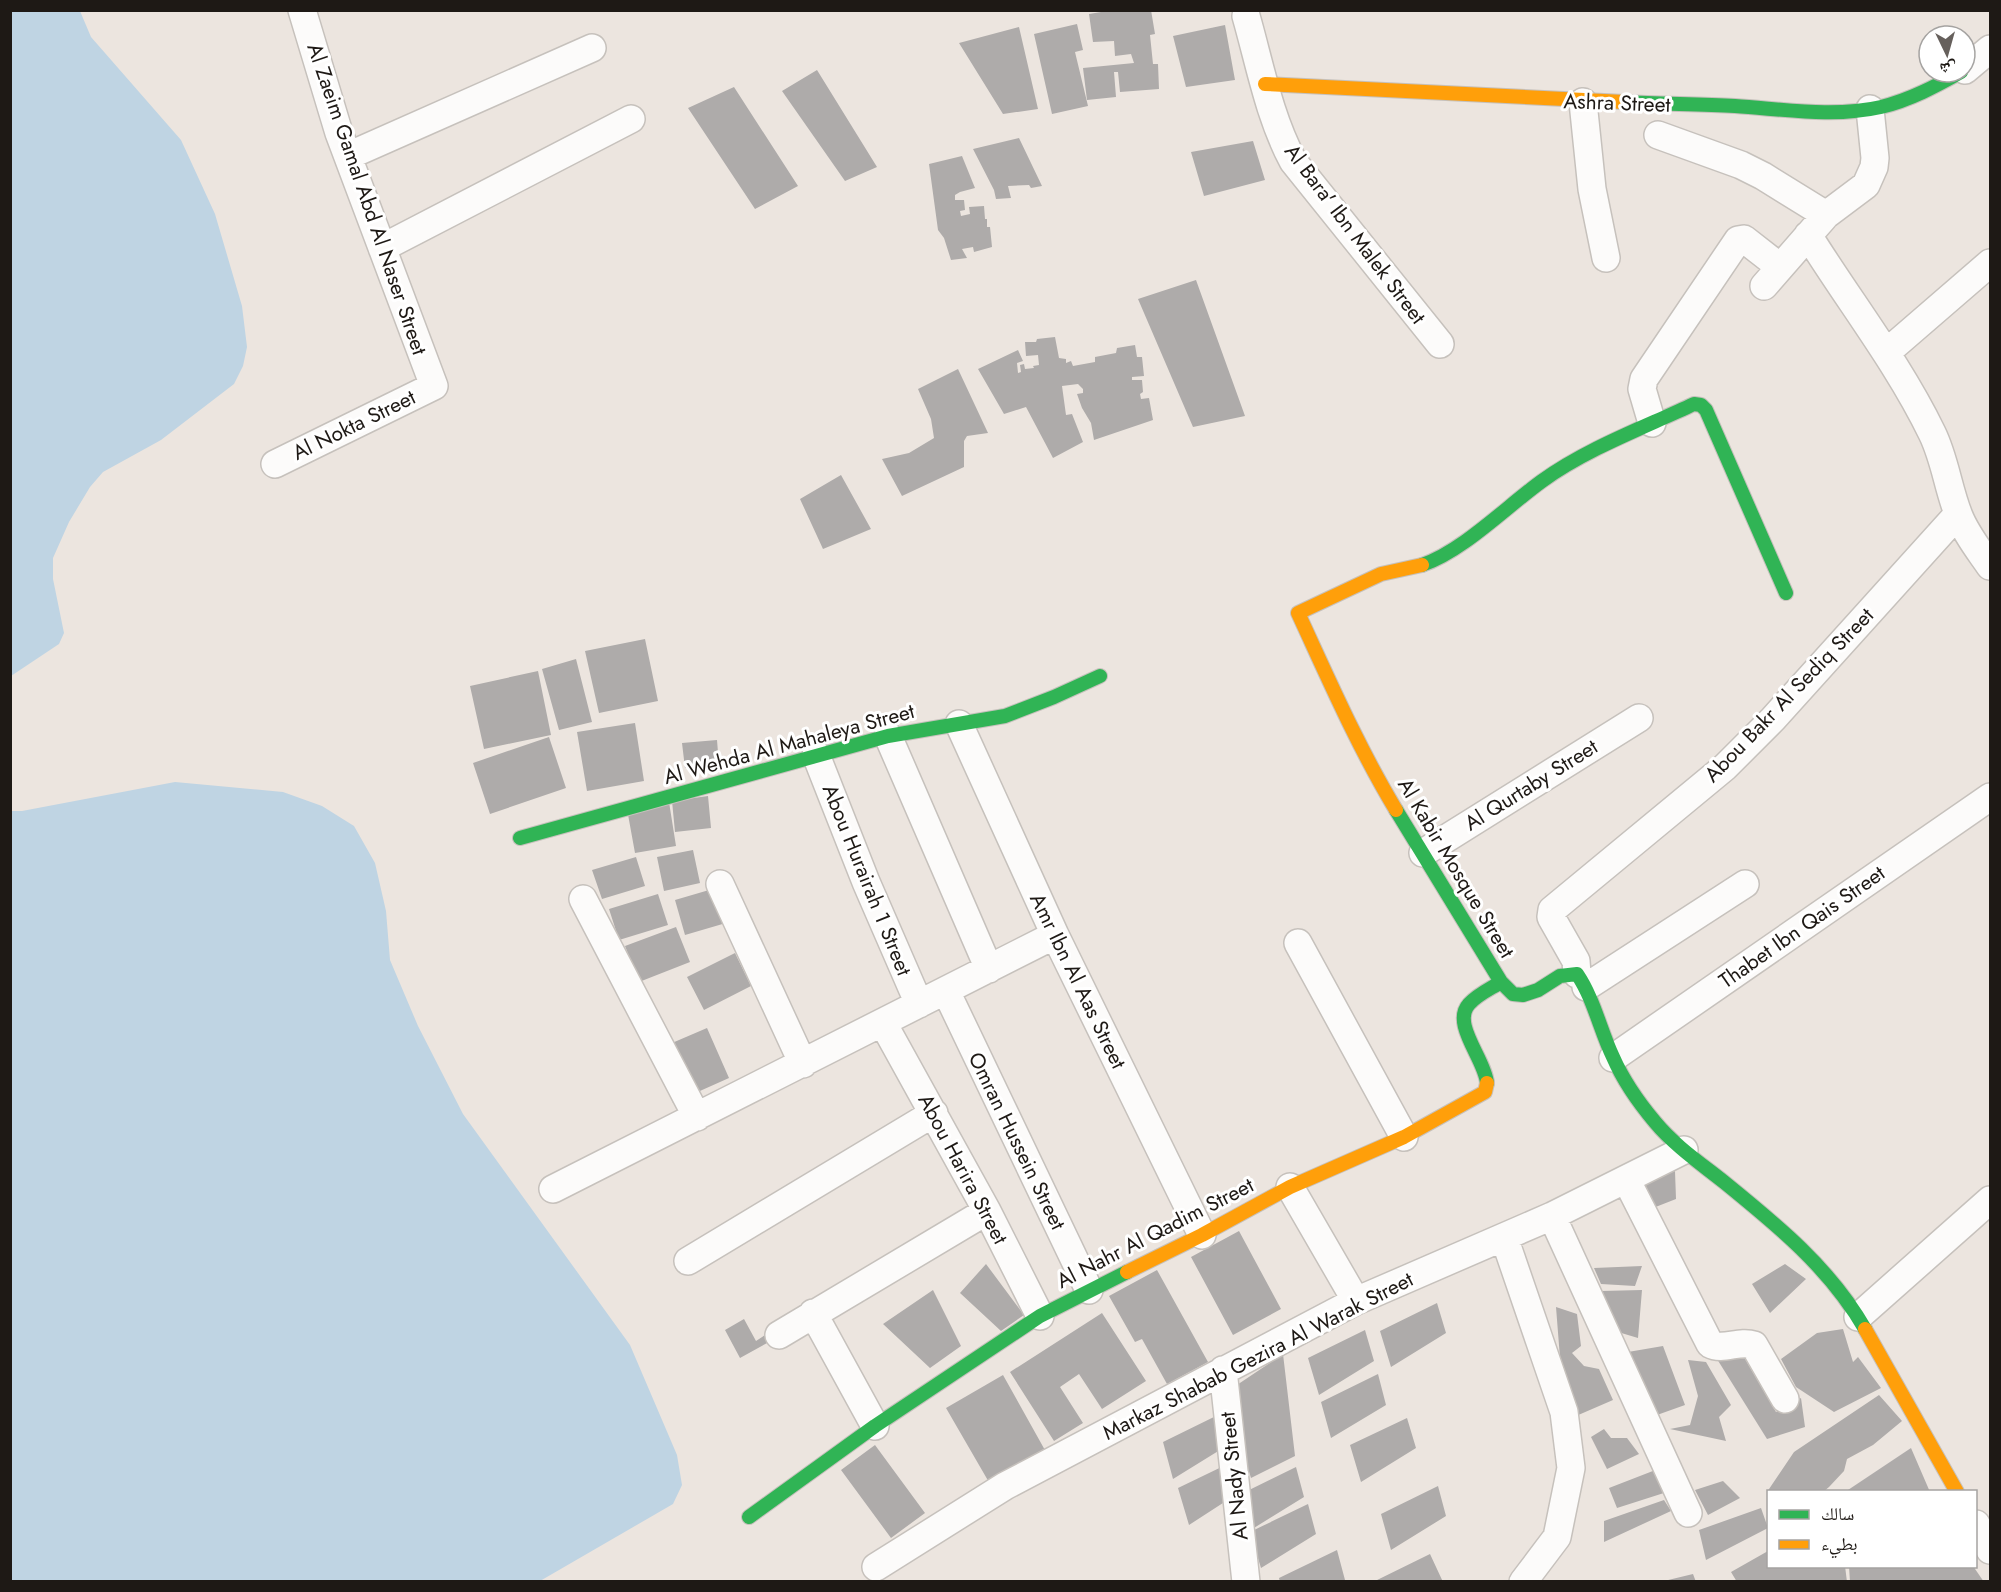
<svg xmlns="http://www.w3.org/2000/svg" width="2001" height="1592" viewBox="0 0 2001 1592" font-family="Jost,'Noto Naskh Arabic',sans-serif">
  <style>
    .water { fill: #bfd4e3 }
    .building { fill: #aeabaa }
    .lines { fill: none; stroke-linecap: round; stroke-linejoin: round }
    .street-casing { stroke: #c6c1bc; stroke-width: 30 }
    .fast-casing { stroke: #c6c1bc; stroke-width: 16 }
    .slow-casing { stroke: #c6c1bc; stroke-width: 16 }
    .street { stroke: #fcfbfa; stroke-width: 27 }
    .fast { stroke: #30b455; stroke-width: 14 }
    .slow { stroke: #ff9f0a; stroke-width: 14 }
    .labels { text-anchor: middle; dominant-baseline: central; stroke-width: 6; stroke-linejoin: round; paint-order: stroke }
    .street-label { font-size: 21px; fill: #1e1915; stroke: #fff }
  </style>
  <rect width="100%" height="100%" fill="#ece5df"/>
  <!-- water -->
  <path class="water" d="M11 10 80 11 91 37 181 140 215 214 242 306 247 347 243 366 234 384 161 440 103 472 90 487 69 522 53 558V579L64 633 59 644 11 676Z
    M175 782 283 792 322 806 354 826 375 863 386 911 390 960 418 1026 463 1114 630 1345 677 1455 682 1485 673 1504 540 1581H11V811H22Z"/>
  <!-- building -->
  <path class="building" d="M1113 10H1151L1155 34 1150 35 1153 64H1158L1159 89 1120 92 1118 72H1114L1116 97 1087 100 1083 68 1134 63 1131 54 1115 56 1114 41 1093 42 1089 14Z
    M1077 24 1083 50 1075 52 1088 106 1052 114 1034 34Z
    M1225 25 1235 80 1186 87 1173 36Z
    M1019 27 1038 109 1003 114 959 43Z
    M817 70 877 167 845 181 782 91Z
    M734 87 798 186 755 209 688 108Z
    M1019 138 1042 186 1031 188 1029 185 1008 186 1011 198 996 199 994 190 973 149Z
    M1253 141 1265 180 1204 196 1191 152Z
    M962 156 975 188 960 192 955 195V200H964L965 210 960 211 961 216 970 214 969 207 984 206 985 219H987V227H990L992 247 974 252 973 247 962 249 967 258 951 260 944 238 938 230 929 164Z
    M1196 280 1245 416 1193 427 1138 299Z
    M1055 337 1059 358 1066 359V363L1071 361 1073 366 1095 362V357L1116 353 1117 348 1135 345 1137 357H1142L1144 376 1132 377V380H1142L1143 392 1140 394 1141 399 1149 398 1153 420 1094 440 1091 423 1082 408 1077 394 1083 393V389L1078 384 1062 386 1066 415 1072 414 1083 442 1053 458 1026 407 1004 414 978 369 1018 350 1023 361 1017 363 1018 373 1021 372 1020 365 1024 364 1025 369 1034 368 1033 366 1039 365 1038 355 1026 356 1025 342H1036L1037 339Z
    M958 369 988 433 967 436 964 441V467L902 496 882 459 909 453 934 438 931 419 918 389Z
    M841 475 871 529 823 549 800 499Z
    M645 639 658 701 599 713 585 651Z
    M576 659 592 722 559 730 542 669Z
    M538 671 551 735 484 749 470 686Z
    M635 723 644 781 587 791 577 732Z
    M549 737 566 788 490 814 473 763Z
    M717 740 719 765 685 768 682 743Z
    M708 796 711 828 675 832 672 801Z
    M669 802 676 846 635 853 627 809Z
    M693 850 700 883 664 891 657 857Z
    M636 857 645 886 602 899 592 870Z
    M733 883 743 918 685 935 675 900Z
    M658 894 668 925 619 940 609 909Z
    M676 927 690 962 639 982 625 946Z
    M735 953 751 986 704 1010 687 977Z
    M707 1028 729 1078 673 1103 651 1052Z
    M1675 1171 1676 1199 1653 1208 1640 1182Z
    M1239 1231 1281 1309 1233 1335 1191 1257Z
    M986 1264 1024 1315 1001 1331 960 1293Z
    M1785 1264 1806 1279 1770 1313 1752 1284Z
    M1642 1266 1635 1286 1601 1284 1594 1268Z
    M1157 1270 1208 1362 1167 1384 1142 1339 1135 1342 1109 1296Z
    M933 1290 961 1346 930 1368 883 1324Z
    M1642 1290 1638 1338 1618 1332 1601 1291Z
    M1437 1303 1446 1333 1391 1367 1380 1331Z
    M1556 1307 1577 1314 1581 1346 1572 1353 1584 1366 1599 1369 1613 1400 1576 1416 1560 1358Z
    M1102 1313 1146 1381 1102 1409 1079 1374 1060 1387 1083 1423 1054 1441 1010 1372Z
    M744 1319 756 1341 765 1335 769 1342 740 1358 725 1330Z
    M1843 1329 1853 1362 1858 1357 1881 1388 1834 1412 1796 1387 1781 1359 1817 1333Z
    M1365 1330 1374 1361 1319 1395 1308 1358Z
    M1663 1346 1685 1405 1657 1415 1628 1352Z
    M1741 1352 1776 1412 1801 1398 1805 1427 1767 1439 1717 1359Z
    M1283 1354 1295 1456 1251 1478 1225 1393Z
    M1688 1360 1706 1362 1731 1405 1719 1417 1726 1441 1670 1429 1690 1425 1698 1396Z
    M1378 1374 1386 1405 1331 1438 1321 1402Z
    M1003 1375 1046 1452 990 1484 946 1408Z
    M1879 1395 1902 1421 1873 1445 1847 1459 1844 1471 1829 1487 1823 1492H1767L1794 1452Z
    M1220 1414 1228 1445 1173 1479 1163 1442Z
    M1407 1418 1416 1448 1361 1482 1350 1445Z
    M1604 1429 1611 1438H1627L1639 1454 1607 1469 1591 1437Z
    M875 1445 925 1513 891 1538 841 1470Z
    M1911 1448 1930 1492H1845Z
    M1236 1460 1243 1490 1189 1525 1178 1488Z
    M1296 1467 1304 1497 1249 1531 1239 1495Z
    M1658 1469 1667 1492 1617 1508 1609 1488Z
    M1723 1481 1740 1498 1708 1515 1695 1490Z
    M1438 1486 1446 1516 1391 1550 1381 1514Z
    M1664 1500 1671 1511 1604 1542V1521Z
    M1308 1504 1316 1534 1261 1568 1250 1532Z
    M1761 1508 1768 1528 1706 1560 1699 1530Z
    M1337 1550 1345 1580 1343 1582H1280L1279 1578Z
    M1768 1551V1566H1845L1847 1582H1737L1731 1572Z
    M1430 1554 1443 1582H1373Z
    M1849 1566H1973L1984 1582H1850Z
    M1693 1574 1696 1582H1664V1581Z"/>
  <g class="lines">
    <defs>
      <path id="street" d="M1246 16C1260 65 1269 116 1293 161L1440 344
        M1965 70 1990 49
        M1583 102 1592 189 1606 258
        M1658 135 1741 165 1763 176 1826 215
        M348 156 592 48
        M1808 235C1849 301 1898 363 1932 433 1945 459 1948 489 1959 516 1966 534 1979 550 1990 566
        M382 248 631 119
        M1764 286 1826 215 1866 185 1874 167 1875 158 1870 109
        M1887 352 1990 263
        M1652 423 1642 389 1644 379 1738 240 1744 239 1780 267
        M275 464 434 386 339 133 302 10
        M959 724 1055 935 1202 1235
        M888 736 989 969
        M816 755 866 882 919 1004
        M1423 853 1639 718
        M720 884 803 1064
        M583 899 697 1117
        M1298 943 1404 1137
        M1577 974 1576 961 1551 917 1552 910 1725 767 1773 719 1958 514
        M1586 987 1745 884
        M946 991 1089 1290
        M883 1023 987 1211 1040 1316
        M1613 1058 1990 797
        M1626 1179 1710 1344C1723 1351 1739 1340 1754 1345L1785 1399
        M1290 1187 1356 1301
        M553 1189 1055 935
        M1552 1216 1688 1513
        M1504 1237 1564 1412 1571 1468 1557 1537 1523 1582
        M688 1261 934 1113
        M813 1313 875 1426
        M1858 1317 1990 1200
        M779 1335 987 1211
        M1223 1370 1246 1582
        M1976 1524 1990 1550
        M876 1567 1005 1486 1356 1301 1552 1216 1684 1150"/>
      <path id="fast" d="M1624 102C1661 104 1698 104 1735 106 1783 109 1833 118 1881 107 1910 100 1936 86 1961 72
        M1422 565C1463 551 1506 507 1542 481 1588 448 1643 428 1694 404L1701 405 1706 410 1786 593
        M1396 810 1501 982 1513 994 1523 995 1538 990 1560 976 1577 974C1594 999 1600 1030 1613 1057 1623 1080 1639 1103 1655 1122 1674 1145 1700 1163 1724 1182 1777 1225 1830 1268 1865 1329
        M520 838 888 736 1005 716 1054 697 1100 676
        M1487 1083C1485 1059 1451 1024 1469 1004 1478 994 1490 989 1501 982
        M749 1517 875 1426 1040 1316 1127 1272"/>
      <path id="slow" d="M1265 84 1624 102
        M1396 810C1358 747 1329 680 1298 613L1381 574 1422 565
        M1127 1272 1202 1235 1290 1187 1404 1137 1485 1092 1487 1083
        M1865 1329 1957 1492"/>
    </defs>
    <!-- street casing -->
    <use href="#street" class="street-casing"/>
    <!-- fast casing -->
    <use href="#fast" class="fast-casing"/>
    <!-- slow casing -->
    <use href="#slow" class="slow-casing"/>
    <!-- street -->
    <use href="#street" class="street"/>
    <!-- fast -->
    <use href="#fast" class="fast"/>
    <!-- slow -->
    <use href="#slow" class="slow"/>
  </g>
  <g class="labels">
    <!-- street labels -->
    <g class="street-label">
      <text transform="translate(1617 103) rotate(2)">Ashra Street</text>
      <text transform="translate(367 199) rotate(71)">Al Zaeim Gamal Abd Al Naser Street</text>
      <text transform="translate(1355 234) rotate(53)">Al Bara' Ibn Malek Street</text>
      <text transform="translate(354 425) rotate(-26)">Al Nokta Street</text>
      <text transform="translate(1789 695) rotate(-46)">Abou Bakr Al Sediq Street</text>
      <text transform="translate(789 744) rotate(-15)">Al Wehda Al Mahaleya Street</text>
      <text transform="translate(1531 785) rotate(-32)">Al Qurtaby Street</text>
      <text transform="translate(1456 868) rotate(59)">Al Kabir Mosque Street</text>
      <text transform="translate(867 880) rotate(68)">Abou Hurairah 1 Street</text>
      <text transform="translate(1802 927) rotate(-35)">Thabet Ibn Qais Street</text>
      <text transform="translate(1078 981) rotate(64)">Amr Ibn Al Aas Street</text>
      <text transform="translate(1017 1141) rotate(64)">Omran Hussein Street</text>
      <text transform="translate(963 1169) rotate(62)">Abou Harira Street</text>
      <text transform="translate(1155 1233) rotate(-27)">Al Nahr Al Qadim Street</text>
      <text transform="translate(1258 1356) rotate(-27)">Markaz Shabab Gezira Al Warak Street</text>
      <text transform="translate(1234 1476) rotate(-96)">Al Nady Street</text>
    </g>
  </g>
  <!-- border -->
  <rect width="2001" height="1592" fill="none" stroke="#1e1915" stroke-width="24"/>
  <!-- legend -->
  <rect x="1767" y="1490" width="210" height="78" fill="#ffffff" stroke="#a5a3a1" stroke-width="1.5"/>
  <rect x="1779" y="1510" width="30" height="9" fill="#30b455" stroke="#a5a3a1" stroke-width="1.5"/>
  <text x="1821" y="1520" font-size="18" fill="#1e1915">سالك</text>
  <rect x="1779" y="1540" width="30" height="9" fill="#ff9f0a" stroke="#a5a3a1" stroke-width="1.5"/>
  <text x="1821" y="1550" font-size="18" fill="#1e1915">بطيء</text>
  <!-- north arrow -->
  <g transform="translate(1947 54) rotate(175)"><circle r="28" fill="#ffffff" stroke="#a5a3a1" stroke-width="1.5"/>
  <path d="M0-4.5L10 22L0 15L-10 22Z" fill="#66605c"/>
  <text y="-9" font-size="16" font-weight="bold" text-anchor="middle" fill="#1e1915">ش</text>
  </g>
</svg>
